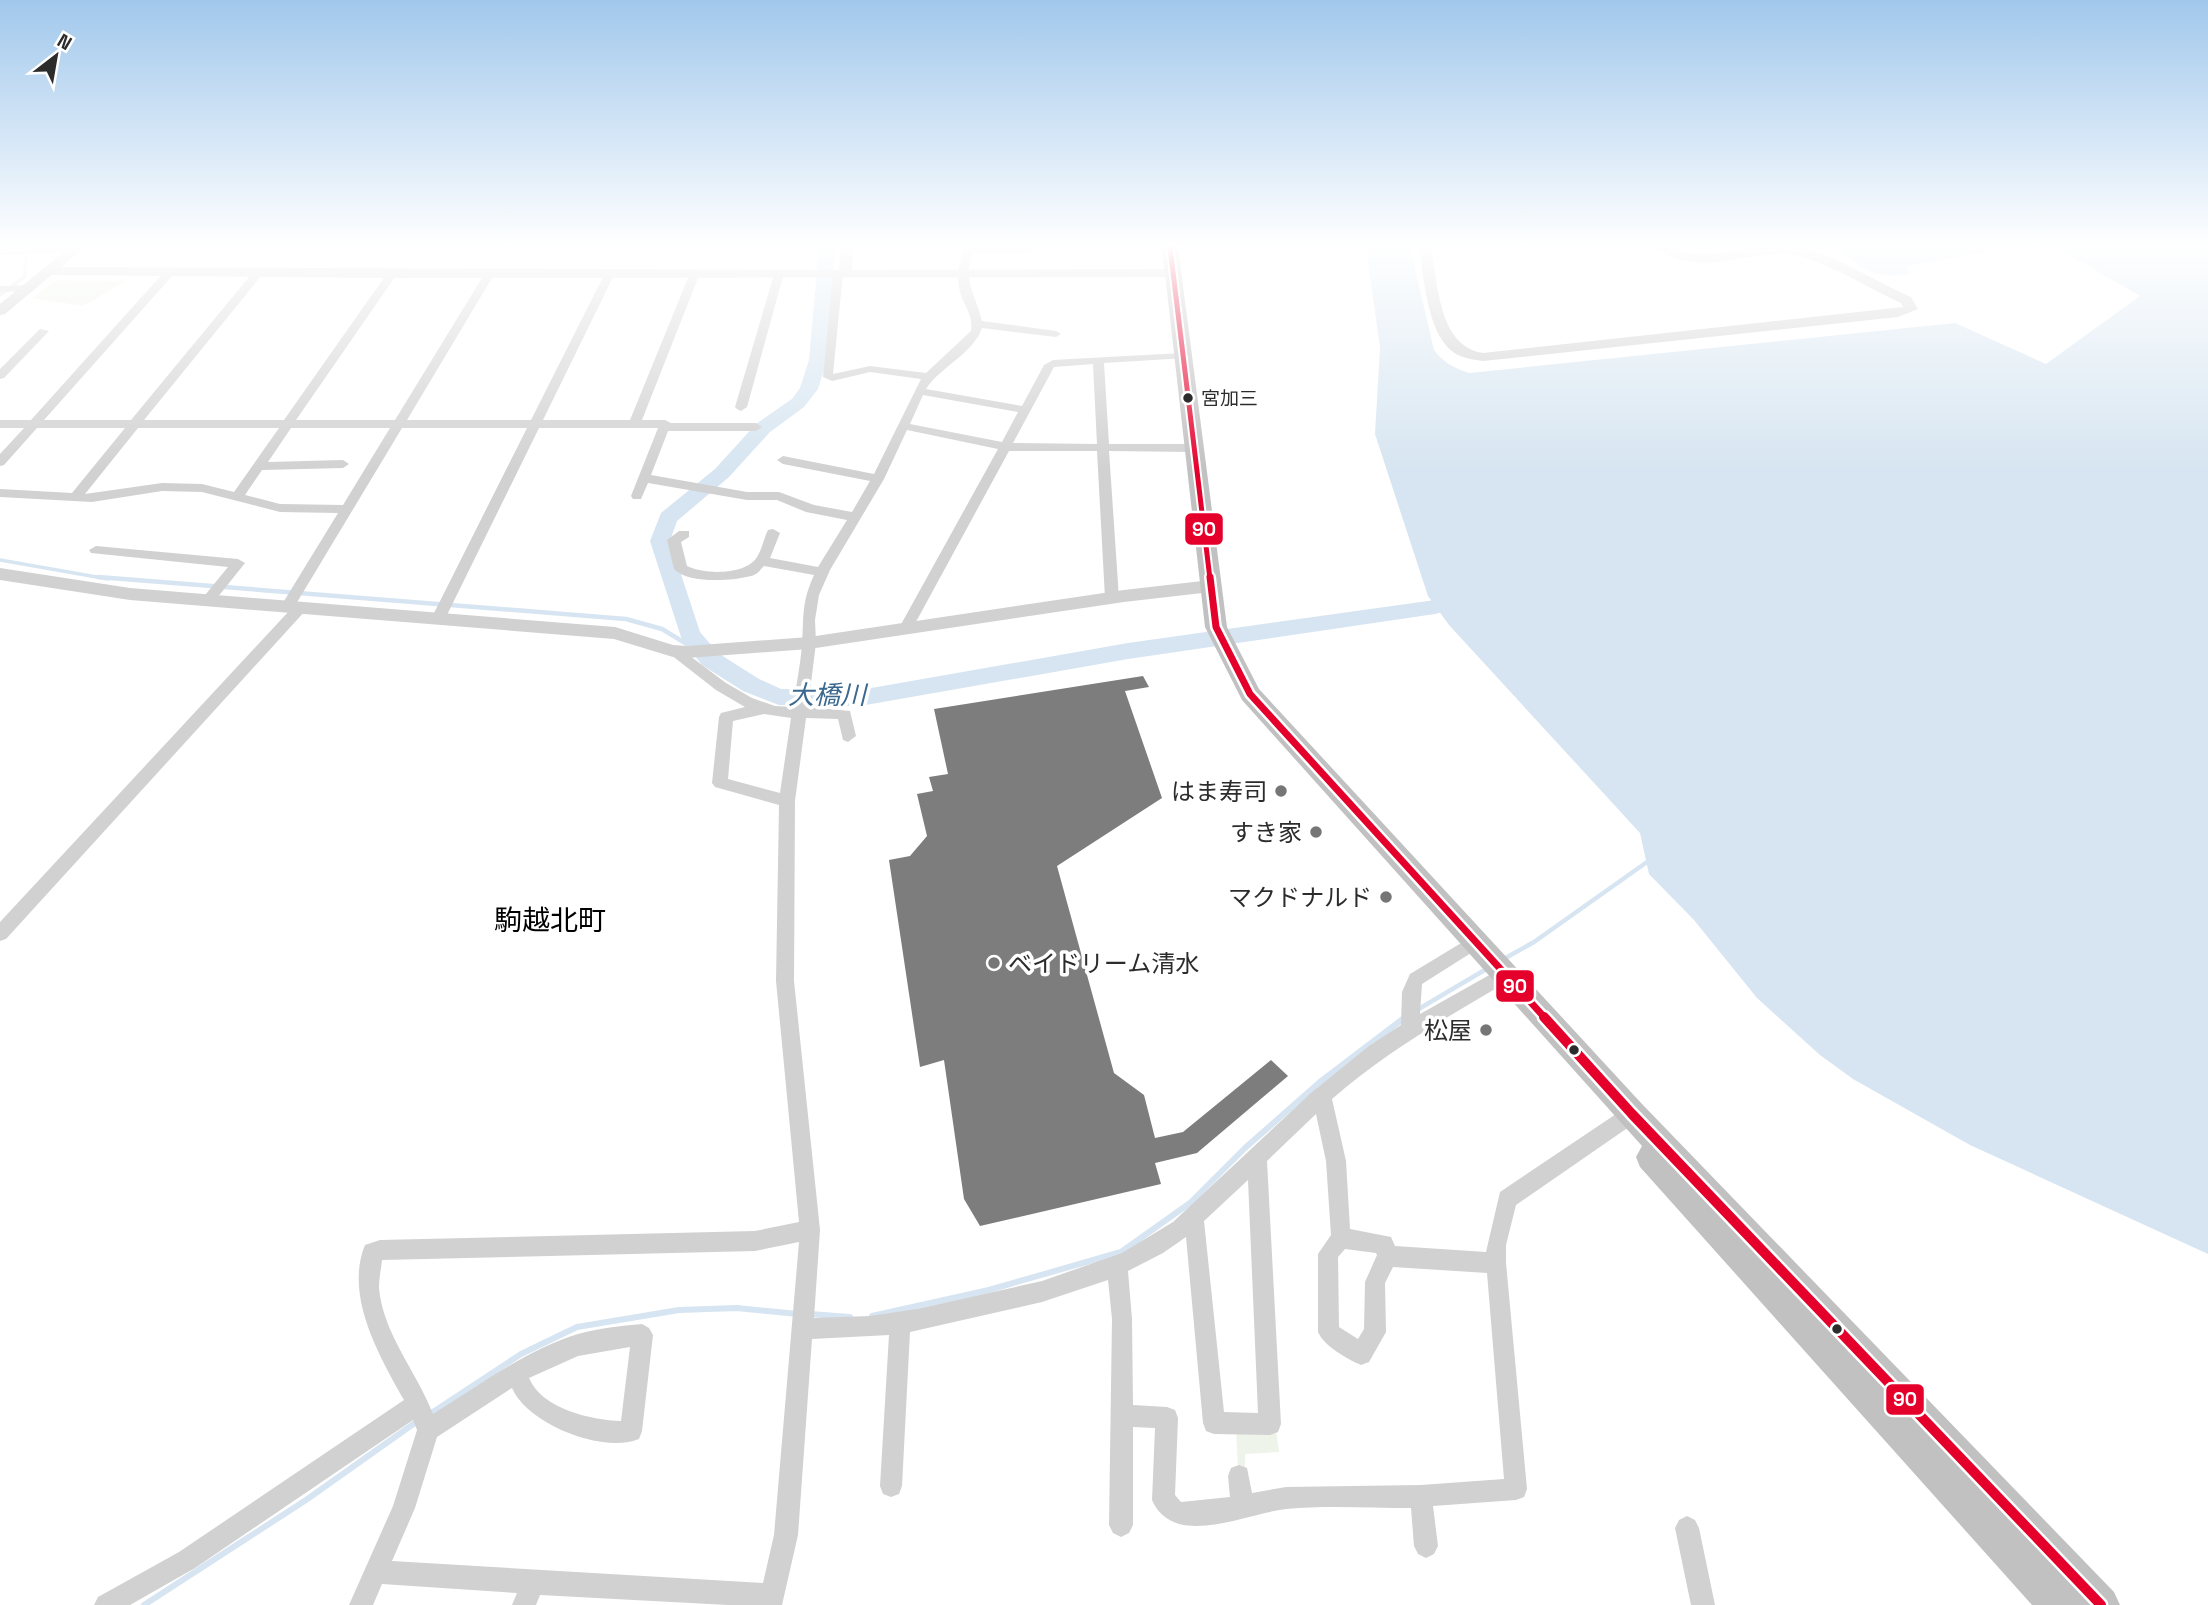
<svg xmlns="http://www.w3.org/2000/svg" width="2208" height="1605" viewBox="0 0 2208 1605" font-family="'Space Grotesk','Noto Sans JP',sans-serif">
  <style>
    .green { fill: #eef4ea }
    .water { fill: #d6e5f1 }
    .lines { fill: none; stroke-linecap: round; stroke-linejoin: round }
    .stream-far2 { stroke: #d6e5f1; stroke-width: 3.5 }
    .stream-far1 { stroke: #d6e5f1; stroke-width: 4.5 }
    .stream { stroke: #d6e5f1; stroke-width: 6 }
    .river { fill: #d6e5f1; fill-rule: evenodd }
    .building { fill: #7d7d7d }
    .minor { fill: #d1d1d1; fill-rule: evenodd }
    .tertiary { fill: #d1d1d1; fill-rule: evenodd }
    .secondary { fill: #cacaca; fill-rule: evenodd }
    .trunk { fill: #c1c1c1; fill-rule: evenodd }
    .bus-1-far2-casing { stroke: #fff; stroke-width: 9 }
    .bus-1-far1-casing { stroke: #fff; stroke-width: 12 }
    .bus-1-casing { stroke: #fff; stroke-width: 15 }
    .bus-1-far2 { stroke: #e4002b; stroke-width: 5 }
    .bus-1-far1 { stroke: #e4002b; stroke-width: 7 }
    .bus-1 { stroke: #e4002b; stroke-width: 10 }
    .bus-dot { fill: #2c2c2c; stroke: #fff; stroke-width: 2.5 }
    .poi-dot { fill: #767676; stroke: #fff; stroke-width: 2.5 }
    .labels { text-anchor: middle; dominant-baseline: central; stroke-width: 7; stroke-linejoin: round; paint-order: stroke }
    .far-bus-label { font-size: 19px; fill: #2c2c2c; stroke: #fff; text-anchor: start }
    .poi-label { font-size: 24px; fill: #2c2c2c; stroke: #fff; text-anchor: end }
    .water-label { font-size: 26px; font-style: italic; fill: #3a688f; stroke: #fff }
    .quarter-label { font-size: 28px; fill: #000; stroke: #fff }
    .line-badge { stroke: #fff; stroke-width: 2.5 }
    .badge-label { font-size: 19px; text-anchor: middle; font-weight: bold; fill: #fff }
  </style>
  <rect width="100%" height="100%" fill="#fff"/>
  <!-- green -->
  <path class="green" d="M56 280 126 281 83 306 32 298Z
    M1236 1428 1276 1430 1279 1452 1245 1454V1468H1238Z"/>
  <!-- water -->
  <path class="water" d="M1366 247H1410L1434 350C1443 362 1454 368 1469 373L1955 323 2046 364 2140 296 2055 247H2208V1254L1970 1145 1853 1079 1820 1055 1757 998 1694 920 1649 874 1640 833 1449 625 1428 596 1375 434 1380 348Z
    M1838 247H2012L1907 266 1910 274C1875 279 1863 271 1838 247Z"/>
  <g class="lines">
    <!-- stream-far2 -->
    <path class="stream-far2" d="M0 295 24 277 28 247
      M0 560 108 579"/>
    <!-- stream-far1 -->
    <path class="stream-far1" d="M98 577 626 619 662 629 695 649
      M1502 960 1534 942 1647 862
      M1417 1010 1488 968"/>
    <!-- stream -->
    <path class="stream" d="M810 1314 850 1317
      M872 1316 989 1290 1121 1252 1190 1203 1245 1148 1320 1082 1404 1018
      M430 1414 521 1354 577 1327 679 1310 737 1308 798 1314
      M144 1605 306 1500 419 1420"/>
    <!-- river -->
    <path class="river" d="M819 247H835L827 360 818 389 804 407 770 432 729 477 677 521 670 541 700 632 718 653 759 679 781 689 860 690 1128 643 1435 600 1443 602 1446 607 1443 612 1435 614 1128 659 860 706 779 705 743 691 702 665 682 640 650 541 661 513 715 469 756 424 792 399 800 388 809 360Z"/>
  </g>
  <!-- building -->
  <path class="building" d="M1143 676 1149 687 1125 691 1162 798 1057 866 1114 1073 1144 1095 1155 1138 1183 1132 1271 1060 1288 1076 1197 1153 1155 1163 1161 1184 980 1226 964 1199 944 1060 920 1067 889 860 910 856 927 836 917 794 933 791 929 777 948 774 934 709Z"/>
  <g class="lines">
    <!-- minor -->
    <path class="minor" d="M80 247V251L76 252 0 255V249Z
      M965 247H1037L1030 253H973C962 280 976 296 982 321L1056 331 1061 334 1056 337 982 328C973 354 941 366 926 389L1022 406 1044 365 1053 360 1182 353 1188 356 1186 358 1104 363 1109 444H1192L1198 448 1192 452 1109 451 1119 598 1117 601 1112 603 1105 598 1097 451H1009L911 631H901L899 628 998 449 907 430 884 479 830 570 819 595 815 620 816 643 808 707 850 711 856 736 848 742 843 740 838 719 806 718 795 801 794 981 820 1230 814 1318 870 1316 917 1309 1042 1281 1122 1253 1173 1222 1311 1093 1369 1046 1401 1025 1402 992 1410 974 1476 934 1482 936 1485 941 1482 946 1422 984 1420 1014 1500 969 1506 966 1512 969 1515 974 1512 979C1449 1016 1387 1051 1332 1099L1346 1161 1350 1229 1391 1237 1395 1246 1486 1252 1500 1192 1625 1108 1632 1105 1639 1108 1641 1114 1639 1120 1516 1205 1506 1245V1263L1527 1489 1524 1497 1516 1500 1433 1506 1438 1546 1434 1554 1426 1558 1418 1554 1414 1546 1411 1508C1370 1508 1327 1505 1286 1509 1254 1513 1211 1532 1179 1524 1166 1520 1157 1512 1152 1500L1155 1428 1133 1427V1525L1129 1533 1121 1537 1113 1533 1109 1525 1112 1319 1108 1280 1042 1302 910 1332 902 1486 899 1494 891 1497 883 1494 880 1486 889 1335 812 1339 798 1535 782 1605H728L540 1595 536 1605H512L517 1593 382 1584 373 1605H349L393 1506 417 1430 413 1420 195 1568 130 1605H94L98 1597 179 1552 404 1400C380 1357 344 1296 365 1245L380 1240 755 1231 799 1222 776 981 779 805 715 787 712 783 719 717 721 713 745 707 716 690 666 651 668 647H678L726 683 752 698 775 706 793 707C796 687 800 666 802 646 804 616 801 604 814 575L764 566C760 570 757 575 751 576 732 581 688 584 674 569L667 540 679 531H689V537L681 542 687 566C705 575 746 575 757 557 762 549 764 538 768 530L773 529 780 533 770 558 818 567 847 520 806 512 777 500H747L648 483 641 499H633L631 496 658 428H539L445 619 438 624 431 619 527 428H402L296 604H306L308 607 306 610 6 939 0 941V922L290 610 283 609 281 606 338 513 280 512 202 492 162 491 92 502 0 497V489L72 493 125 428H37L4 465 0 466V454L24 428H0V420H31L165 271 169 270 174 273 173 275 44 420H131L254 271 258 270 263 273 262 275 144 420H284L388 272 392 271 397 274 296 420H395L485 273 490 270 495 273 407 420H531L605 273 610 270 615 273 543 420H630L690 273 695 270 700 273 642 420H665L671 423H756L762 427 756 431H668L651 475 747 492H779L814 505 852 512 870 481 783 464 777 460 783 456 874 474 921 379 870 372 832 381 823 377 833 273 838 270 843 273 833 374 870 366 926 373 971 331C973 318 967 309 962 298 955 279 958 264 965 247ZM1093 364 1097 444 1013 443 1054 367ZM923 395 1018 412 1002 442 910 424ZM138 428H279L234 492 202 484 162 483 85 494ZM291 428H390L343 505 280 504 245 495 262 470 343 468 349 464 343 460 268 462ZM764 714 791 718 780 793 728 779 733 721ZM1316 1114 1326 1161 1331 1235 1318 1254V1332C1324 1346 1347 1359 1361 1365L1369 1362 1386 1332 1385 1283 1393 1267 1487 1273 1504 1479 1421 1485 1286 1487 1252 1493 1247 1468 1239 1465 1231 1468 1228 1476 1230 1497 1181 1502 1175 1495 1178 1418 1175 1410 1167 1407 1133 1405 1132 1319 1128 1271 1163 1253 1186 1237 1203 1423 1206 1431 1214 1434 1270 1435 1278 1432 1281 1424 1267 1161ZM1248 1180 1258 1413 1224 1412 1204 1221ZM799 1242 774 1535 763 1583 392 1561 415 1508 437 1437 512 1388C527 1424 603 1454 639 1439L642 1431 653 1335 649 1328 642 1324C621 1326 599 1328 578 1334 524 1351 480 1385 433 1414 417 1372 383 1334 379 1288 379 1279 381 1269 382 1260L755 1251ZM1345 1249 1376 1253 1377 1255 1365 1282 1364 1329 1358 1339 1339 1327 1338 1257ZM630 1347 621 1421C591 1420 542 1409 529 1378L578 1356Z
      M775 271 784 273 747 407 741 411 737 409 735 407Z
      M0 286 28 285 33 288 28 291 0 292Z
      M40 329 49 331 4 378 0 379V369Z
      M96 546 238 559 245 563 213 603 208 605 201 600 228 567 91 553 89 550Z
      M1687 1516 1695 1520 1699 1528 1715 1605H1691L1675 1528 1679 1520Z"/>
    <!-- tertiary -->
    <path class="tertiary" d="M841 247H853L852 270 1174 269 1180 273 1174 277 392 278 49 275 43 271 49 267 839 270Z
      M1419 247H1431C1438 283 1438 346 1483 353L1903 307 1901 303C1863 286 1825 259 1783 253 1746 255 1687 277 1657 247 1674 247 1687 254 1704 254 1735 253 1766 243 1796 247 1833 253 1876 282 1911 297L1918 309 1898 317 1483 361C1474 360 1464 358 1456 354 1427 337 1424 277 1419 247Z
      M0 568 130 588 615 627 673 645 687 646 809 637 1124 590 1211 580 1219 586 1211 592 1124 602 809 649 687 658 673 657 614 639 130 600 0 580Z"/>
    <!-- secondary -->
    <path class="secondary" d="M70 247H85L5 314 0 315V304Z"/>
    <!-- trunk -->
    <path class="trunk" d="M1162 247H1178L1227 627 1259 689 1642 1104 2114 1592 2120 1605H2032L1640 1167 1636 1157 1642 1146 1242 700 1205 627Z"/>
    <defs>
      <path id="bus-1-far2" d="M1170 247 1210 579"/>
      <path id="bus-1-far1" d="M1210 577 1216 627 1250 694 1546 1019"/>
      <path id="bus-1" d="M1544 1017 1632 1114 2101 1605"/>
    </defs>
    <!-- bus-1-far2 casing -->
    <use href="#bus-1-far2" class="bus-1-far2-casing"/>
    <!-- bus-1-far1 casing -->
    <use href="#bus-1-far1" class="bus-1-far1-casing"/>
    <!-- bus-1 casing -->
    <use href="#bus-1" class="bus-1-casing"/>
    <!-- bus-1-far2 -->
    <use href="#bus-1-far2" class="bus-1-far2"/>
    <!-- bus-1-far1 -->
    <use href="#bus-1-far1" class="bus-1-far1"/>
    <!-- bus-1 -->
    <use href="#bus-1" class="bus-1"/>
  </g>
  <!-- sky -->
  <linearGradient id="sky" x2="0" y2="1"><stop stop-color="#a1c8ec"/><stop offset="0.52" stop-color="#fff"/><stop offset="1" stop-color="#fff" stop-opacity="0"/></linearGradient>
  <rect width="2208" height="472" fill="url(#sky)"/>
  <!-- markers -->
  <g class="bus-dot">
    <circle cx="1188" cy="398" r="6"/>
    <circle cx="1574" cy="1050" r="6"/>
    <circle cx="1837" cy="1329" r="6"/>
  </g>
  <g class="poi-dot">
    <circle cx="1281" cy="791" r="7"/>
    <circle cx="1316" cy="832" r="7"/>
    <circle cx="1386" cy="897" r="7"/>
    <circle cx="994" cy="963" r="7"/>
    <circle cx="1486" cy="1030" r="7"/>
  </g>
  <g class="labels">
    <!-- far-bus labels -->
    <g class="far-bus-label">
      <text x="1201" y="398">宮加三</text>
    </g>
    <!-- poi labels -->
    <g class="poi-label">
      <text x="1267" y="791">はま寿司</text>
      <text x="1302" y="832">すき家</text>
      <text x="1372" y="897">マクドナルド</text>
      <text x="1008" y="963" text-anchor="start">ベイドリーム清水</text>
      <text x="1472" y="1030">松屋</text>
    </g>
    <!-- water labels -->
    <g class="water-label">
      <text x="827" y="695">大橋川</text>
    </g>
    <!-- quarter labels -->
    <g class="quarter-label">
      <text x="550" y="920">駒越北町</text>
    </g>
  </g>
  <g class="line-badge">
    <rect x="1184" y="512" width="40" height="34" rx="7" fill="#e4002b"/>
    <rect x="1495" y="969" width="40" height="34" rx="7" fill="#e4002b"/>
    <rect x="1885" y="1383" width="40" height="33" rx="7" fill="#e4002b"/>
  </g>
  <g class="badge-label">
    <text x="1204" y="536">90</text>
    <text x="1515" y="993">90</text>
    <text x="1905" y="1406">90</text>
  </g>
  <!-- north arrow -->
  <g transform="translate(56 56) rotate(31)" stroke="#ffffff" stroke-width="5" paint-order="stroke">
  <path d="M0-5L12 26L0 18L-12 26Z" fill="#2c2c2c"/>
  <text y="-10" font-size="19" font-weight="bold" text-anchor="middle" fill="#2c2c2c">N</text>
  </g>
</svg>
